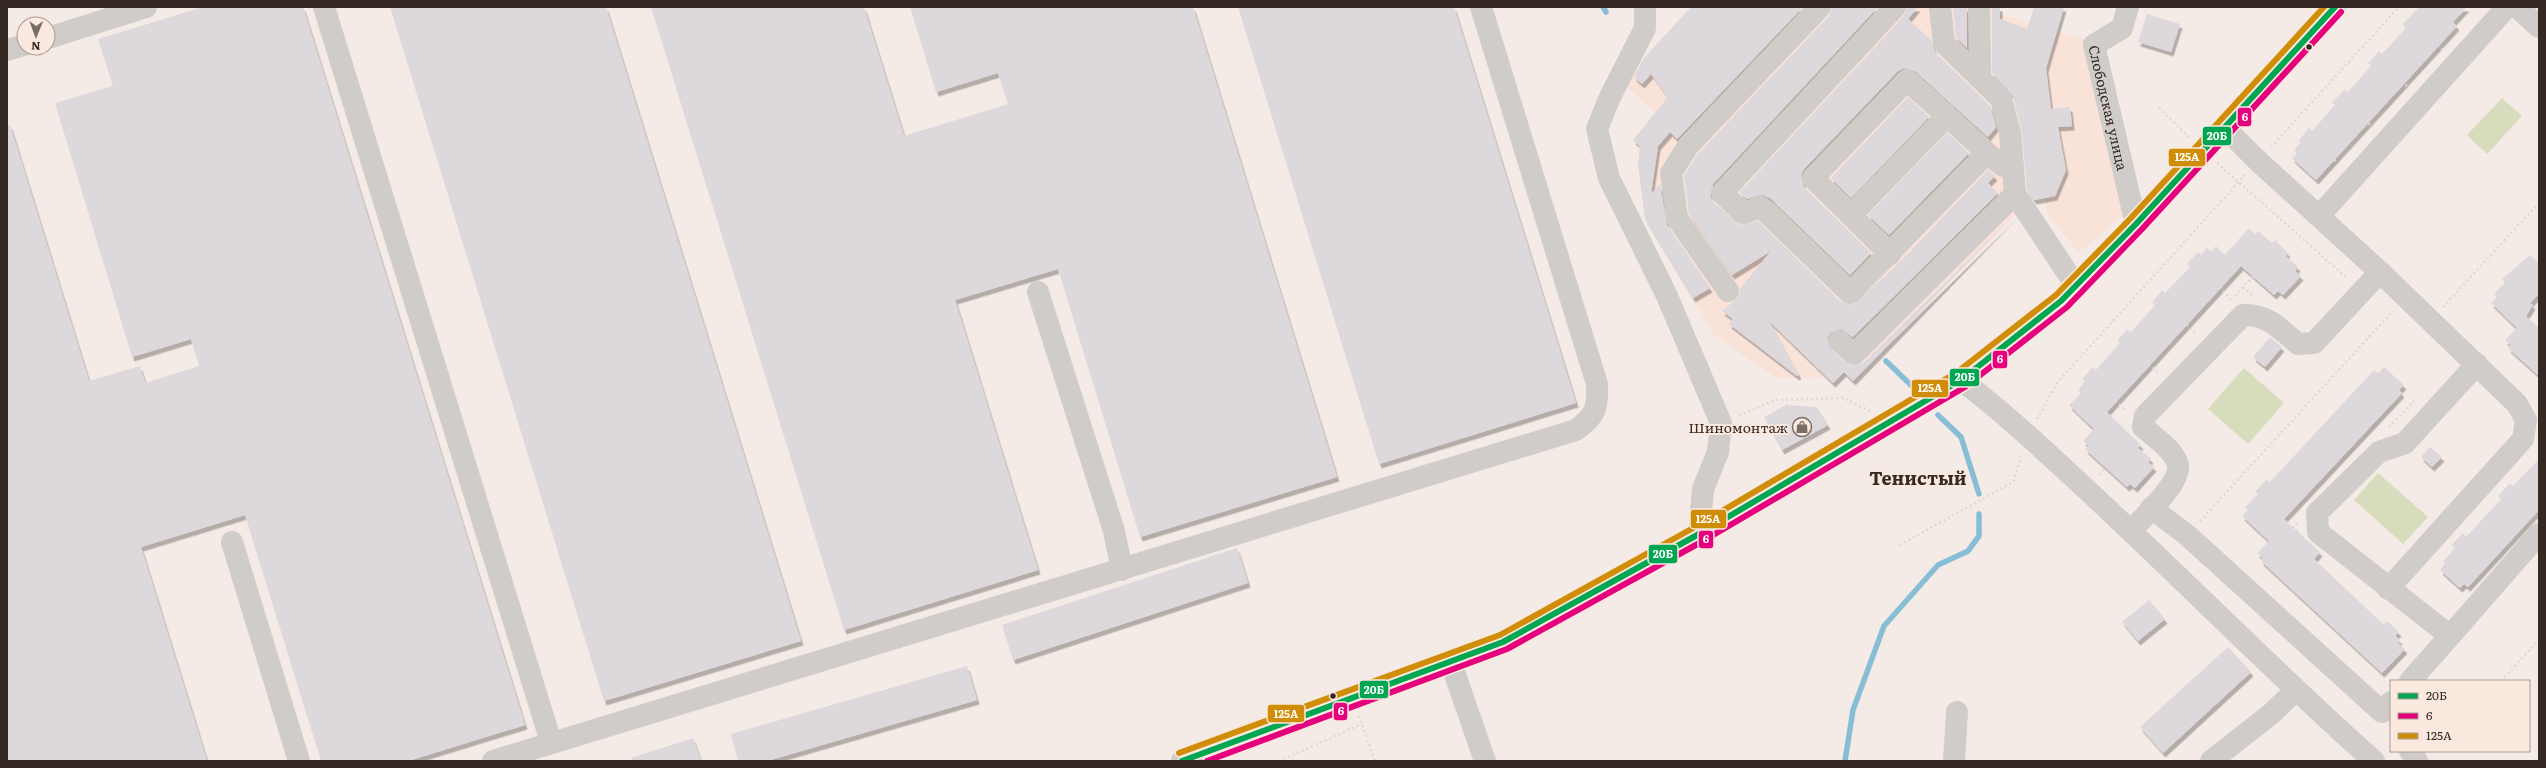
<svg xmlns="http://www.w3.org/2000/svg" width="2546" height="768" viewBox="0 0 2546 768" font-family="Literata,serif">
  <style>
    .built { fill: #f9e3d9 }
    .green { fill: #d7dcbc }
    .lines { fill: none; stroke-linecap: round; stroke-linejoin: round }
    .stream { stroke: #88bed5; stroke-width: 5.5 }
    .building { fill: #ddd8db; filter: url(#shadow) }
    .path { stroke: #dcd9d8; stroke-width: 2.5; stroke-dasharray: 2 3; stroke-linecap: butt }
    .minor { stroke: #d0ccc9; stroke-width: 22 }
    .bus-1-casing { stroke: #fbe9e0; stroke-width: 9 }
    .bus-2-casing { stroke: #fbe9e0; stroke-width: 9 }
    .bus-3-casing { stroke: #fbe9e0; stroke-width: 9 }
    .bus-1 { stroke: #00a651; stroke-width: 6 }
    .bus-2 { stroke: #e5007d; stroke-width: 6 }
    .bus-3 { stroke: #d08d07; stroke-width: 6 }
    .bus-dot { fill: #342923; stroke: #fbe9e0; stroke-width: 1.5 }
    .labels { text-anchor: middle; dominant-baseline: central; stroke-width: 4; stroke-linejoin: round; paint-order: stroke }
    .street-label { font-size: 14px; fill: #342923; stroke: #fbe9e0 }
    .poi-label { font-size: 14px; fill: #342923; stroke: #fbe9e0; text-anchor: end }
    .district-label { font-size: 18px; font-weight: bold; fill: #342923; stroke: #fbe9e0 }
    .line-badge { stroke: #fbe9e0; stroke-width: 1.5 }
    .badge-label { font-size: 11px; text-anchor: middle; font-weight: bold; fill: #fff }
  </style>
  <defs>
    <filter id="shadow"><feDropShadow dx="2.5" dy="4.5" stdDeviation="0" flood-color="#0004"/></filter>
  </defs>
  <rect width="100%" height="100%" fill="#f5ebe6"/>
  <!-- built -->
  <path class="built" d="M1691 7H2000V14L2090 41 2128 212 2079 252 2048 216 2044 198 2029 201 1858 376 1776 378 1714 335 1645 219 1638 164 1640 146 1633 140 1655 113 1622 82Z"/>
  <!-- green -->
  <path class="green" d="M2502 98 2522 116 2487 154 2467 135Z
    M2244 368 2284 403 2248 444 2208 409Z
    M2378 473 2428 517 2403 544 2354 500Z"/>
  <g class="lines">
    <!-- stream -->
    <path class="stream" d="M1603 7 1606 12
      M1886 361 1915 389
      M1938 415 1961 437 1979 494
      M1845 761 1853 710 1884 626 1938 565 1968 551 1979 536V514"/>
  </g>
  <!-- building -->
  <path class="building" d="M203 7H303L525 725 408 761H321L245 515 141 547 207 761H7V126L10 125 89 381 140 366 145 383 199 366 191 339 132 357 55 103 113 86 98 39Z
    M390 7H606L801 641 604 701Z
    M651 7H864L904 136 1008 104 998 73 936 92 910 7H1193L1337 477 1140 537 1058 269 955 300 1038 570 844 630Z
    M1238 7H1454L1576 403 1379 464Z
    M1691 7H1803L1677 139 1670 132 1658 146 1651 194 1660 185 1667 225 1710 288 1693 298 1645 219 1638 164 1640 146 1633 140 1668 97 1651 74 1642 84 1634 77 1644 58Z
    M1832 7H1878L1713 184 1710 196 1713 202 1740 225 1758 221 1841 302 1853 305 1899 263 1988 170 1995 176 1988 183 1998 193 1853 337 1841 329 1830 333 1827 339 1831 350 1851 366 1863 363 2014 215 1853 381 1844 372 1833 383 1769 321 1799 375 1797 376 1729 324 1733 319 1722 311 1739 297 1740 289 1771 251 1732 275 1689 213 1684 176 1698 154 1829 16Z
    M1907 7H1918L1908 19 1931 40 1935 52 1990 106 1996 127 1988 137 1915 71 1904 68 1898 71 1804 169 1801 175 1804 187 1871 253 1850 275 1770 198 1763 195 1746 199 1740 192 1904 16Z
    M1953 7H1967V48L1956 37Z
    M1992 7H2000V19L2027 29 2034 7H2064L2046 68 2051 109 2070 107 2072 126 2058 127 2066 170 2055 196 2034 200 2027 190 2022 132 2013 96 1992 73Z
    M2419 7H2467L2453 22 2457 26 2316 180 2292 158 2297 153 2294 150 2301 142 2299 140 2309 128 2312 131 2335 105 2332 102 2345 89 2348 92 2371 66 2368 63 2379 51 2382 54 2406 28 2402 25Z
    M2147 14 2180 24 2171 52 2138 42Z
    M1908 97 1929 117 1851 198 1831 178Z
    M1947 133 1969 153 1889 235 1868 215Z
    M2249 228 2255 234 2258 231 2272 243 2275 240 2288 253 2286 256 2298 267 2295 271 2301 276 2283 295 2278 291 2274 295 2241 266 2107 412 2141 445 2138 448 2151 459 2148 462 2154 467 2135 488 2130 484 2127 487 2085 449 2089 446 2083 441 2094 429 2069 405 2081 393 2078 390 2085 382 2082 379 2093 367 2096 370 2120 343 2117 341 2127 329 2131 332 2155 305 2152 302 2162 290 2165 293 2190 267 2187 264 2198 252 2201 255 2207 248 2211 252 2216 246 2225 255Z
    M2530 255 2539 263V294L2530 303 2533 305 2526 316 2539 328V376L2508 348 2511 345 2505 340 2517 328 2491 303 2497 297 2494 294 2505 282 2502 279Z
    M2270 337 2282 347 2265 367 2253 357Z
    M2384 367 2404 385 2399 390 2402 393 2284 519 2320 552 2314 559 2384 625 2387 621 2399 632 2395 636 2400 640 2398 643 2405 649 2382 673 2261 561 2263 558 2257 553 2269 541 2242 516 2248 510 2245 507 2258 494 2255 492 2267 479 2270 482 2282 469 2374 370 2378 373Z
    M1786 405 1817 407 1828 425 1782 450 1764 417Z
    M2430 447 2442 457 2432 467 2421 457Z
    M2539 459V510L2468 587 2464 584 2460 588 2440 570 2445 564 2443 562 2455 548 2451 545 2463 533 2466 537 2501 499 2498 496 2510 483 2513 486Z
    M1237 548 1248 583 1013 660 1002 625Z
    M2149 600 2165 619 2138 641 2122 622Z
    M2228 647 2251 672 2163 753 2140 727Z
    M967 666 977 700 767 761H738L731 734Z
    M693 738 701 761H632L631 758Z"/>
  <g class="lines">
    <!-- path -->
    <path class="path" d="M2434 42 2443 50
      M2402 81 2409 88
      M2159 108 2190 138
      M2365 120 2373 127
      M2271 147 2399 7
      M2330 157 2339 164
      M2217 163 2348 279
      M2217 283 2231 300
      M2252 295 2243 287 2257 273
      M2235 296 2243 287
      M2443 307 2539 203
      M2183 321 2197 335
      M2145 361 2160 374
      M2112 397 2126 411
      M1739 415 1776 400 1843 398 1870 411
      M2037 419 2057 383 2245 175
      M2389 427 2414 401
      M2099 475 2108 465
      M2200 521 2393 311
      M2297 523 2293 527 2298 532
      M1900 545 2013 482 2021 457
      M2501 681 2539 640
      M1359 716 1375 761
      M1279 761 1362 724"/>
    <!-- minor -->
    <g class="minor">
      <path d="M324 7 551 742"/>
      <path d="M1645 7V28L1610 97 1597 129 1609 178 1667 296 1721 423 1718 452 1703 489 1699 534"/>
      <path d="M1895 7 1722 193 1743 213 1761 207 1850 293 1987 153 2003 166 2013 165"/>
      <path d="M1940 7 1944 43 2001 99 2010 133 2015 194 2076 286"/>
      <path d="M1979 7 1980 78"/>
      <path id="s1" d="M2128 7 2122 28 2094 45 2136 224"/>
      <path d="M2517 7 2539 27"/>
      <path d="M48 38 146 7"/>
      <path d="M7 50 24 45"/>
      <path d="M1947 116 1987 153"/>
      <path d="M1851 215 1947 116 1907 80 1813 178 1890 254"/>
      <path d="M2319 216 2507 7"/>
      <path d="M2380 272 2517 404 2526 420 2523 439 2388 589"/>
      <path d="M1728 291 1677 218 1671 173 1688 146 1820 7"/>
      <path d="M1038 292 1114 531 1122 570"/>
      <path d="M1839 341 1854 354 2015 194"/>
      <path d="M1961 380C2006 414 2046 452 2086 489 2183 579 2275 673 2374 761"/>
      <path d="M2151 508 2187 535 2382 712 2391 702"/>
      <path d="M2131 531C2143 517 2180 484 2178 466 2176 451 2154 437 2143 427L2145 416 2243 315C2268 314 2280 329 2298 344L2314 343 2380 272 2258 161 2224 127"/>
      <path d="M232 542 299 761"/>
      <path d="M2450 636 2539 534"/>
      <path d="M1451 663 1485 761"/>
      <path d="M2410 681 2450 636 2318 532 2317 513 2379 452 2405 443 2477 364"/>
      <path d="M2410 751 2417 761"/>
      <path d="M493 761 1576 430C1596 415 1598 409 1597 384L1481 7"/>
      <path d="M1182 761 1235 743 1503 642 1699 534 1961 380 2061 301 2136 224 2335 7"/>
      <path d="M1954 761 1957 712"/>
      <path d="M2211 761 2271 714 2295 691"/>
    </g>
    <defs>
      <path id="bus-1" d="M1182 761 1503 642 1699 534 1961 380 2061 301 2136 224 2335 7"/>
      <path id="bus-2" d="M1207 761 1507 649 1703 541 1965 387 2067 307 2142 229 2341 12"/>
      <path id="bus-3" d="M1179 753 1500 635 1695 527 1956 373 2056 295 2130 219 2324 7"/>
    </defs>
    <!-- bus-1 casing -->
    <use href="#bus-1" class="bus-1-casing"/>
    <!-- bus-2 casing -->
    <use href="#bus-2" class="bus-2-casing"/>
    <!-- bus-3 casing -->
    <use href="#bus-3" class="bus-3-casing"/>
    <!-- bus-1 -->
    <use href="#bus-1" class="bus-1"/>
    <!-- bus-2 -->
    <use href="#bus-2" class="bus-2"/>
    <!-- bus-3 -->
    <use href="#bus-3" class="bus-3"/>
  </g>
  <!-- icons -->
  <defs>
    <symbol id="shop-ring" viewBox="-11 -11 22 22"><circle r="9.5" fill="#fbe9e0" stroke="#786d67" stroke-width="1.5"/><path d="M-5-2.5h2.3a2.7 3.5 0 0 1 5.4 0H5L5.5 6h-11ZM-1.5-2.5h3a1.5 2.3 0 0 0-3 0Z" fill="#786d67"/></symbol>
  </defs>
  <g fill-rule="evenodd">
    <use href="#shop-ring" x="1791" y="416" width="22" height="22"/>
  </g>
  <!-- markers -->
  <g class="bus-dot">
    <circle cx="2309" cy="47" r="3.5"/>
    <circle cx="1333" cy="696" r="3.5"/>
  </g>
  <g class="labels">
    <!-- street labels -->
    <g class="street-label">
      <text stroke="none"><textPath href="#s1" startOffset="119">Слободская улица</textPath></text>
    </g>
    <!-- poi labels -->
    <g class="poi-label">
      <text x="1788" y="427">Шиномонтаж</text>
    </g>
    <!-- district labels -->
    <g class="district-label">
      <text x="1918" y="477">Тенистый</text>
    </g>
  </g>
  <g class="line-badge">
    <rect x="2237" y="107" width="15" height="20" rx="4" fill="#e5007d"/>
    <rect x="2202" y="126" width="30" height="20" rx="4" fill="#00a651"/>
    <rect x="2168" y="148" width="38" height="19" rx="4" fill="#d08d07"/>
    <rect x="1992" y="350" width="16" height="19" rx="4" fill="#e5007d"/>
    <rect x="1949" y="368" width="31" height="19" rx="4" fill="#00a651"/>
    <rect x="1911" y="379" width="38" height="19" rx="4" fill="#d08d07"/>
    <rect x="1690" y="509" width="37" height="20" rx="4" fill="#d08d07"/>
    <rect x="1698" y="530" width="16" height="19" rx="4" fill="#e5007d"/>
    <rect x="1648" y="544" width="30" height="20" rx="4" fill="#00a651"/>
    <rect x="1359" y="680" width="30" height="19" rx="4" fill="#00a651"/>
    <rect x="1333" y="702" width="15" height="19" rx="4" fill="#e5007d"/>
    <rect x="1267" y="704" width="38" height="19" rx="4" fill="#d08d07"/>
  </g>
  <g class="badge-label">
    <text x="2245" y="121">6</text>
    <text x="2217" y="140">20Б</text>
    <text x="2187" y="161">125А</text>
    <text x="2000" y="363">6</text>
    <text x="1965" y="381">20Б</text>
    <text x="1930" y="392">125А</text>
    <text x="1708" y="523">125А</text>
    <text x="1706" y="543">6</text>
    <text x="1663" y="558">20Б</text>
    <text x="1374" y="694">20Б</text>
    <text x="1341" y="715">6</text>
    <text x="1286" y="718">125А</text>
  </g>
  <!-- border -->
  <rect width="2546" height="768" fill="none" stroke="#342923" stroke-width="16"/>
  <!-- legend -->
  <rect x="2390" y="680" width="140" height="72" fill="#fbe9e0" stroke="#ab9c94"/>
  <rect x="2398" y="693" width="20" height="6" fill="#00a651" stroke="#ab9c94"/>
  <text x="2426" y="700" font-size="12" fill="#342923">20Б</text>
  <rect x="2398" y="713" width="20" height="6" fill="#e5007d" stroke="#ab9c94"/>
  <text x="2426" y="720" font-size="12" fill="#342923">6</text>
  <rect x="2398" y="733" width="20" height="6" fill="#d08d07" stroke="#ab9c94"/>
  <text x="2426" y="740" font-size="12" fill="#342923">125А</text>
  <!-- north arrow -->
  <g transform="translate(36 36) rotate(181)"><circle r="19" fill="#fbe9e0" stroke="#ab9c94"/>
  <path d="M0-3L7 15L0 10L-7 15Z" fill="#786d67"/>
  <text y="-6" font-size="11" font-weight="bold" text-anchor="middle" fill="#342923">N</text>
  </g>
</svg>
